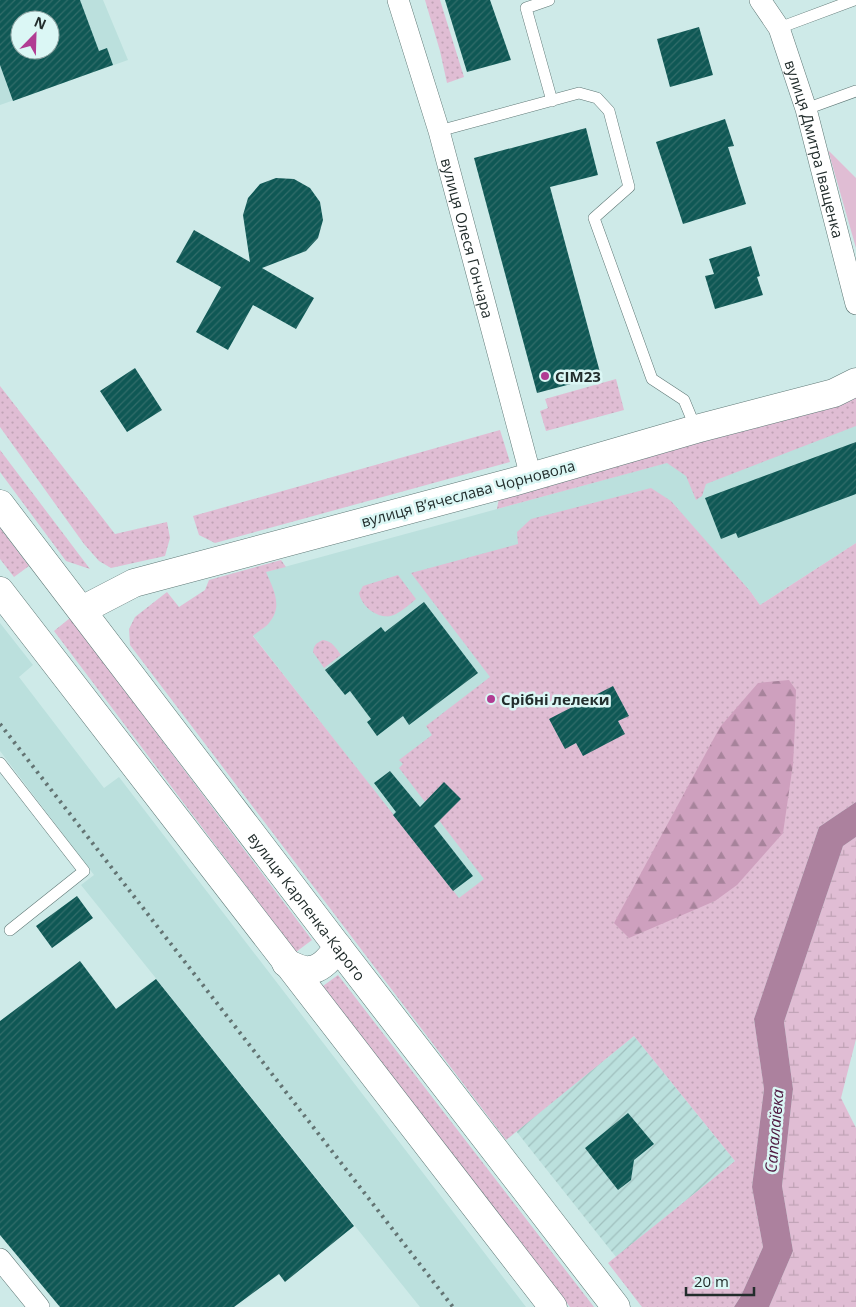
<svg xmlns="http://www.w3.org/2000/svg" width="856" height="1307" viewBox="0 0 856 1307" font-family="'Open Sans',sans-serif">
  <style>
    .built { fill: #bbe0dd; fill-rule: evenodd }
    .industrial { fill: url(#industrial-furrows) }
    .grass { fill: url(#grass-dots) }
    .forest { fill: url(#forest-firs) }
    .wetland { fill: url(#wetland-marsh) }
    .pitch { fill: #e0bdd4 }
    .water { fill: #ac819e }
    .building { fill: url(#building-hatch); fill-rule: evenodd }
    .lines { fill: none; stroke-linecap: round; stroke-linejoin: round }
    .lane-casing { stroke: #5f7876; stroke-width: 12 }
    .street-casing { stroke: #5f7876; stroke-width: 22 }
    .secondary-casing { stroke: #5f7876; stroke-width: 29 }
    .lane { stroke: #fff; stroke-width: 11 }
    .street { stroke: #fff; stroke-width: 21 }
    .secondary { stroke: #fff; stroke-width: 28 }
    .rail { stroke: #637473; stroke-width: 4; stroke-dasharray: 2.5 5; stroke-linecap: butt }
    .poi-dot { fill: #b13c93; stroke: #dbf7f5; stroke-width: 2 }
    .labels { text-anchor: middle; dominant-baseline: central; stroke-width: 5; stroke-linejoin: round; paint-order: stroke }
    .street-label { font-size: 15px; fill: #222d2c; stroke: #dbf7f5 }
    .poi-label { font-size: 15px; font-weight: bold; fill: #222d2c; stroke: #dbf7f5; text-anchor: start }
    .water-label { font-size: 16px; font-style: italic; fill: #4d173f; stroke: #dbf7f5 }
  </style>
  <defs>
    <pattern id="industrial-furrows" width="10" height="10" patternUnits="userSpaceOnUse" patternTransform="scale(1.25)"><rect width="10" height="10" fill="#bbe0dd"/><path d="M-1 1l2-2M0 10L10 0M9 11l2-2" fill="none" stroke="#a0c0be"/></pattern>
    <pattern id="grass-dots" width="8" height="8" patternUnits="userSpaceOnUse" patternTransform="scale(1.25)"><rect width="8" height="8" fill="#e0bdd4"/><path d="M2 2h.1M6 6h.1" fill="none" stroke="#c0a3b6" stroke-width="1.8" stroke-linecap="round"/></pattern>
    <pattern id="forest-firs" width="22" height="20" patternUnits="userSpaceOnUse" patternTransform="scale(1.25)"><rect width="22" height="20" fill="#cea0be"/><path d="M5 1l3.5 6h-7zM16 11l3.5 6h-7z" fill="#a7839b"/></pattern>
    <pattern id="wetland-marsh" width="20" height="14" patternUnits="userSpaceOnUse" patternTransform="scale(1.25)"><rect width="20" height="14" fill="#e0bdd4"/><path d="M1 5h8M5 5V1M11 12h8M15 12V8" fill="none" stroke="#c0a3b6"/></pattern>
    <pattern id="building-hatch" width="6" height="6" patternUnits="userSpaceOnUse" patternTransform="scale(1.25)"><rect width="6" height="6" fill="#0f5855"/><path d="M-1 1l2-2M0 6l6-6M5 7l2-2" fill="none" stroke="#326d6a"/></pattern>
  </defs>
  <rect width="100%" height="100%" fill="#ceeae8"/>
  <!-- built -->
  <path class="built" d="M0 0H103L128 60 0 105ZM20 20H50V50H20Z
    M856 408V543L760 605 750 591 506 960 223 597 226 583 849 413Z
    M0 623 33 665 19 677 104 788 119 777 526 1307H420L81 885 94 875 0 751Z"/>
  <!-- industrial -->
  <path class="industrial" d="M634 1036 735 1161 616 1257 516 1131Z"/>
  <!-- grass -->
  <path class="grass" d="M425 0H440L464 77 447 83 440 51Z
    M616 379 624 410 546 431 540 411 548 408 545 399Z
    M0 386 115 534 167 522 170 538 165 556 111 568 99 561 84 544 0 427Z
    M856 394V426L706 484 702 496 696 500 686 476 667 463 497 509 499 498Z
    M500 430 510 462 215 543 199 535 193 516Z
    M0 450 90 569 66 561 0 472Z
    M651 488 671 501 750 591 760 605 856 543V802L819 827 754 1019 764 1089 752 1187 763 1247 741 1296 734 1307H642L608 1263 735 1161 634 1036 506 1140 130 645 129 629 135 617 167 592 179 607 205 590 209 580 281 560 286 567 266 572C274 590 283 607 269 623 265 628 258 631 253 636L459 898 484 879 399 768 403 764 399 760 432 735 426 726 490 677 411 573 518 544 517 532 531 519Z
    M0 528 29 566 14 577 0 559Z
    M398 575 416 599C410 604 403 610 396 614 381 622 362 608 359 593L363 586Z
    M70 618 312 940 296 952 54 631Z
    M323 640C332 641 336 648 341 655L324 668 313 652C314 645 316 643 323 640Z
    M338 975 594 1307H570L323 986Z"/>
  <!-- forest -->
  <path class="forest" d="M789 680 796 690 795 726 793 764 783 833 737 885 715 901 629 938 614 923 720 727 758 683Z"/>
  <!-- wetland -->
  <path class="wetland" d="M856 837V1039L841 1098 856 1128V1307H769L793 1251 782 1186 793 1089 784 1022 843 846Z"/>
  <!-- pitch -->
  <path class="pitch" d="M828 150 856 178V248Z"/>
  <!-- water -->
  <path class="water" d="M856 802V837L843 846 784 1022 793 1089 782 1186 793 1251 769 1307H734L741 1296 763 1247 752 1187 764 1089 754 1019 819 827Z"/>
  <!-- building -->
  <path class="building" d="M0 0H80L99 51 107 48 113 65 13 101 0 65ZM20 20H50V50H20Z
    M445 0H490L511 60 467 72Z
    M699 27 713 75 670 87 657 39Z
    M725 119 734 146 728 147 746 204 683 224 656 142Z
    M586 128 598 175 550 187 601 376 537 393 474 158Z
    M276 178 294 179 310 188 320 202 323 220 318 238 306 251 262 268 314 298 296 329 253 305 228 350 196 332 221 287 176 262 194 230 250 262 243 215 248 198 260 184Z
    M751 246 760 276 757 277 763 295 715 309 705 276 714 274 709 259Z
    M135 368 162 410 127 432 100 391Z
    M856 442V494L738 538 736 533 721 539 705 498Z
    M424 602 478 673 409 725 403 716 377 736 367 722 371 719 350 691 345 695 325 670 381 627 385 632Z
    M613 686 629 716 618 721 625 734 583 756 576 743 565 749 549 719Z
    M390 771 420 807 444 782 461 799 434 826 473 876 453 891 393 815 396 812 374 783Z
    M77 896 93 918 52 948 36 926Z
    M80 961 116 1009 156 979 354 1226 285 1282 279 1274 234 1307H60L0 1235V1021Z
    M628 1113 654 1144 634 1160 631 1180 618 1190 585 1148Z"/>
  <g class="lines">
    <defs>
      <path id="lane" d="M549 0 526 8 552 101
        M779 28 854 0
        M806 109 856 91
        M439 131 579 93 597 98 609 111 629 187 594 218 652 379 684 400 696 429
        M0 763 84 871 10 930"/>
      <g id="street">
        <path id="s1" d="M398 0 439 131 531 477"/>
        <path id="s2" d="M760 0 779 28 806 109 856 304"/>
        <path d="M0 1259 39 1307"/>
      </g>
      <g id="secondary">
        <path id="s3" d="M0 504 338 947 616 1307"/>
        <path d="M0 591 553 1307"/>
        <path d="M82 610 134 583 513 482 696 429 834 393 856 382"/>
        <path d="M286 963C293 966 302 971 310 970 322 969 332 956 338 947"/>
      </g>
    </defs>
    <!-- lane casing -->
    <use href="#lane" class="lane-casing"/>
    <!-- street casing -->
    <use href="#street" class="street-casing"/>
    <!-- secondary casing -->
    <use href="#secondary" class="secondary-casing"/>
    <!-- lane -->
    <use href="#lane" class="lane"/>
    <!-- street -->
    <use href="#street" class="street"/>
    <!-- secondary -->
    <use href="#secondary" class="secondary"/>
    <!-- rail -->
    <path class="rail" d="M0 724 453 1307"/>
  </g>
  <!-- markers -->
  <g class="poi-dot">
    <circle cx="545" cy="376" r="5"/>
    <circle cx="491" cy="699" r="5"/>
  </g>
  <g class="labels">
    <!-- street labels -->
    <g class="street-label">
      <text stroke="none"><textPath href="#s2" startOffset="160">вулиця Дмитра Іващенка</textPath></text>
      <text stroke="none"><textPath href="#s1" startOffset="248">вулиця Олеся Гончара</textPath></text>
      <text transform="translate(468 493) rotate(-15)">вулиця Вʼячеслава Чорновола</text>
      <text stroke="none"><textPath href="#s3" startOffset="506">вулиця Карпенка-Карого</textPath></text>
    </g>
    <!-- poi labels -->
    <g class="poi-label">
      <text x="555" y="376">СІМ23</text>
      <text x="501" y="699">Срібні лелеки</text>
    </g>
    <!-- water labels -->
    <g class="water-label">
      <text transform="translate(774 1131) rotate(-85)">Сапалаївка</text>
    </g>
  </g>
  <!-- north arrow -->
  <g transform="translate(35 35) rotate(23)"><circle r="24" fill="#dbf7f5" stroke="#91a6a5"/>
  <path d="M0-4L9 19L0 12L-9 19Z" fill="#b13c93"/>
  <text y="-8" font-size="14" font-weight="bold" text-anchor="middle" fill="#222d2c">N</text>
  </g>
  <!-- scale -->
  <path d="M686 1287v8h68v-8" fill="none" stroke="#222d2c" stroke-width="2.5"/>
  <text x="694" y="1287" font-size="15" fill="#222d2c" stroke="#dbf7f5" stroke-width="4" paint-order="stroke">20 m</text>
</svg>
